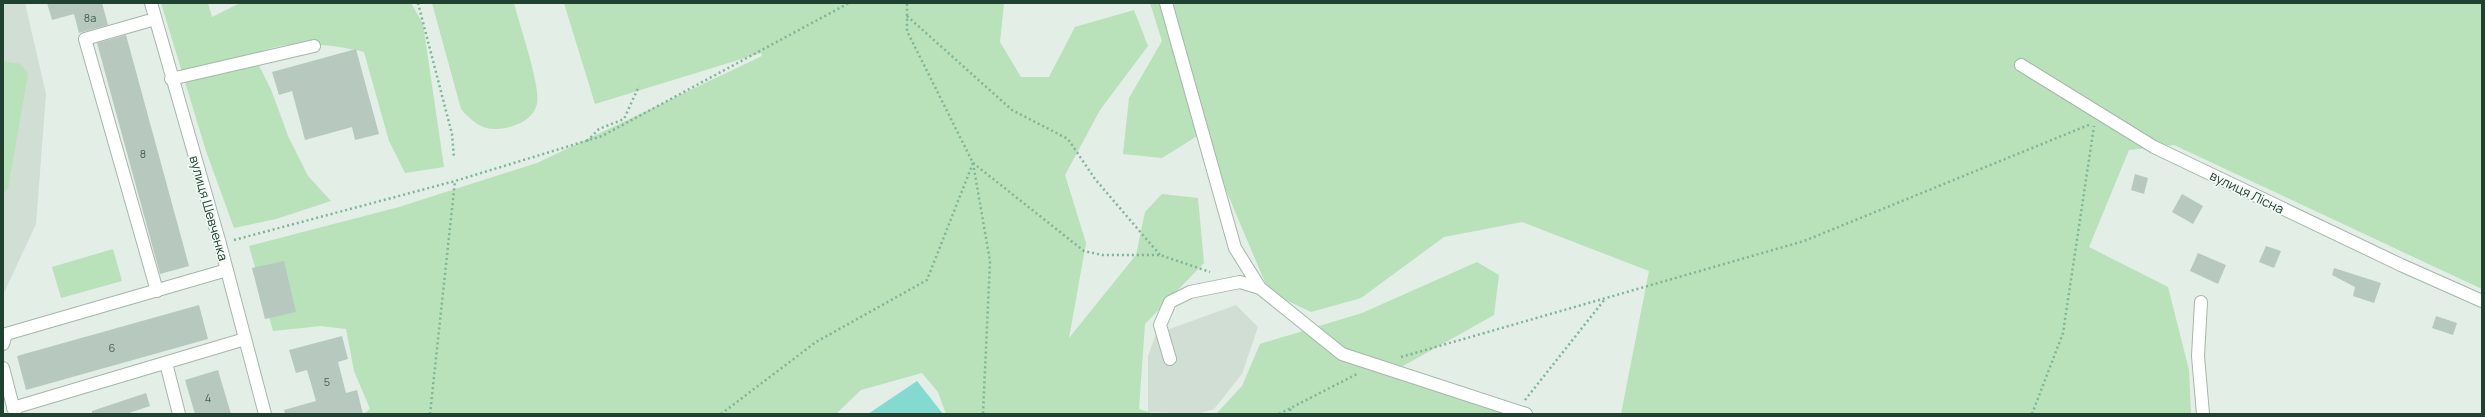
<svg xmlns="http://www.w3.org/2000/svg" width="2485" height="417" viewBox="0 0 2485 417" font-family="Manrope,sans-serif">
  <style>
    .built { fill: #d0ded4 }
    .green { fill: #b9e1ba }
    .water { fill: #84d9d1 }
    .building { fill: #b7c9be }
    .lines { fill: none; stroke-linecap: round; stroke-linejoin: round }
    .minor-casing { stroke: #a4b7ac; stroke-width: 14 }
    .path { stroke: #7fb597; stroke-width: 2.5; stroke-dasharray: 2 3; stroke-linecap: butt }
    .minor { stroke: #fff; stroke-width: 12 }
    .labels { text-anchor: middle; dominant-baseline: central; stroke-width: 3.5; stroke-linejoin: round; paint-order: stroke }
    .number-label { font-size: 11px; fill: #466354 }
    .street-label { font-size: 13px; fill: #204130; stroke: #f3faf5 }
  </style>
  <rect width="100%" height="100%" fill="#e2eee6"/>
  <!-- built -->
  <path class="built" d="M3 3H25L46 94 36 224 3 295Z
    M1236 305 1258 327 1242 374 1214 409 1198 414 1148 412V356L1156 334Z"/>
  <!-- green -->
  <path class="green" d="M161 3H208L212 17 240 3H411L423 24 444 167 405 173 389 141 364 52C329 44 286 38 254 55L272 92 288 136 308 176 331 201 276 219 234 228 206 151Z
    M432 3H514C519 24 541 86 537 104 533 119 519 125 505 128 485 132 474 124 461 109Z
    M564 3H1004L1000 42 1021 77H1049L1075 27 1134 10 1148 46 1100 110 1065 175 1086 243 1069 338 1136 255 1145 212 1162 194 1198 198 1204 263 1145 324 1139 409 1154 414H946L938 392 922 373 861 390 836 414H364L370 409 354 371 346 329 321 326 273 331 249 246 399 207 537 163 762 56 761 53 595 104Z
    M1150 3H2482V289L2174 145 2129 150 2089 247 2168 287 2189 370 2191 414H1621L1649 271 1522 222 1444 237 1361 298 1311 312 1269 292 1202 133 1162 158 1123 154 1129 98 1162 41Z
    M3 61 21 64 28 74 8 188 3 194Z
    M113 249 122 281 61 298 52 267Z
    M1477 262 1499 275 1494 315 1396 370 1511 414H1216L1242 386 1260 344 1362 313Z"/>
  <!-- water -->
  <path class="water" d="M917 381 943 414H868Z"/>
  <!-- building -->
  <path class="building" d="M47 3H102L108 25 79 33 74 14 52 20Z
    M126 35 189 266 160 274 97 43Z
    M356 49 379 134 355 140 352 127 305 140 292 91 279 95 272 72Z
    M2135 174 2148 178 2144 194 2131 190Z
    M2182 194 2203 206 2193 224 2172 212Z
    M2266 246 2281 251 2274 268 2259 262Z
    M2198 253 2226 265 2218 284 2190 271Z
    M284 261 296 312 265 319 252 268Z
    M2334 268 2381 283 2374 303 2353 296 2355 287 2332 275Z
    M199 305 208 339 26 390 17 356Z
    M2436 316 2457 323 2453 335 2432 328Z
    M342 336 348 359 338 362 346 393 357 390 363 414H285L284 410 316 401 307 370 296 373 289 350Z
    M218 370 231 414H195L185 380Z
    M146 393 150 406 126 414H92V411Z"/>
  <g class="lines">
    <defs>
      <path id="minor" d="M151 3 220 244 265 414
        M1166 3 1235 248 1260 288 1240 282 1190 292 1170 302 1160 325 1170 359
        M155 19 85 39 157 291
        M2021 65 2154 147 2401 265 2482 301
        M171 79 314 46
        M1260 288 1342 354 1526 414
        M2201 302 2198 356 2203 414
        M3 344 6 334 227 270
        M166 363 179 414
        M3 368 15 414
        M13 408 245 339"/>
    </defs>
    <!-- minor casing -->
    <use href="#minor" class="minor-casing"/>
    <!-- path -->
    <path class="path" d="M418 3 452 134 454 158
      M907 16 1012 110 1068 139 1095 179 1160 255
      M587 141 599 129 624 119 639 86
      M973 163 1084 251 1102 255H1160L1210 272
      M973 163 990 261 983 414
      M234 240 455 181 602 136 849 3
      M1401 357 1804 241 2091 124
      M1525 400 1605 299
      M1290 409 1292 414
      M430 414 455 181
      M721 414 816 342 927 280 973 163 907 31V3
      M1279 414 1357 374
      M2032 414 2063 333 2094 126"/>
    <!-- minor -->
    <use href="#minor" class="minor"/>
  </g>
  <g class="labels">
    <!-- number labels -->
    <g class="number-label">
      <text x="90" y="17">8а</text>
      <text x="143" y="153">8</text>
      <text x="112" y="347">6</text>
      <text x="327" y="381">5</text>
      <text x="208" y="397">4</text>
    </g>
    <!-- street labels -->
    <g class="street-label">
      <text transform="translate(2247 192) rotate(26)">вулиця Лісна</text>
      <text transform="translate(209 208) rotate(74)">вулиця Шевченка</text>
    </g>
  </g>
  <!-- border -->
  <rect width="2485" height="417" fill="none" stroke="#204130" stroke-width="8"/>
</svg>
